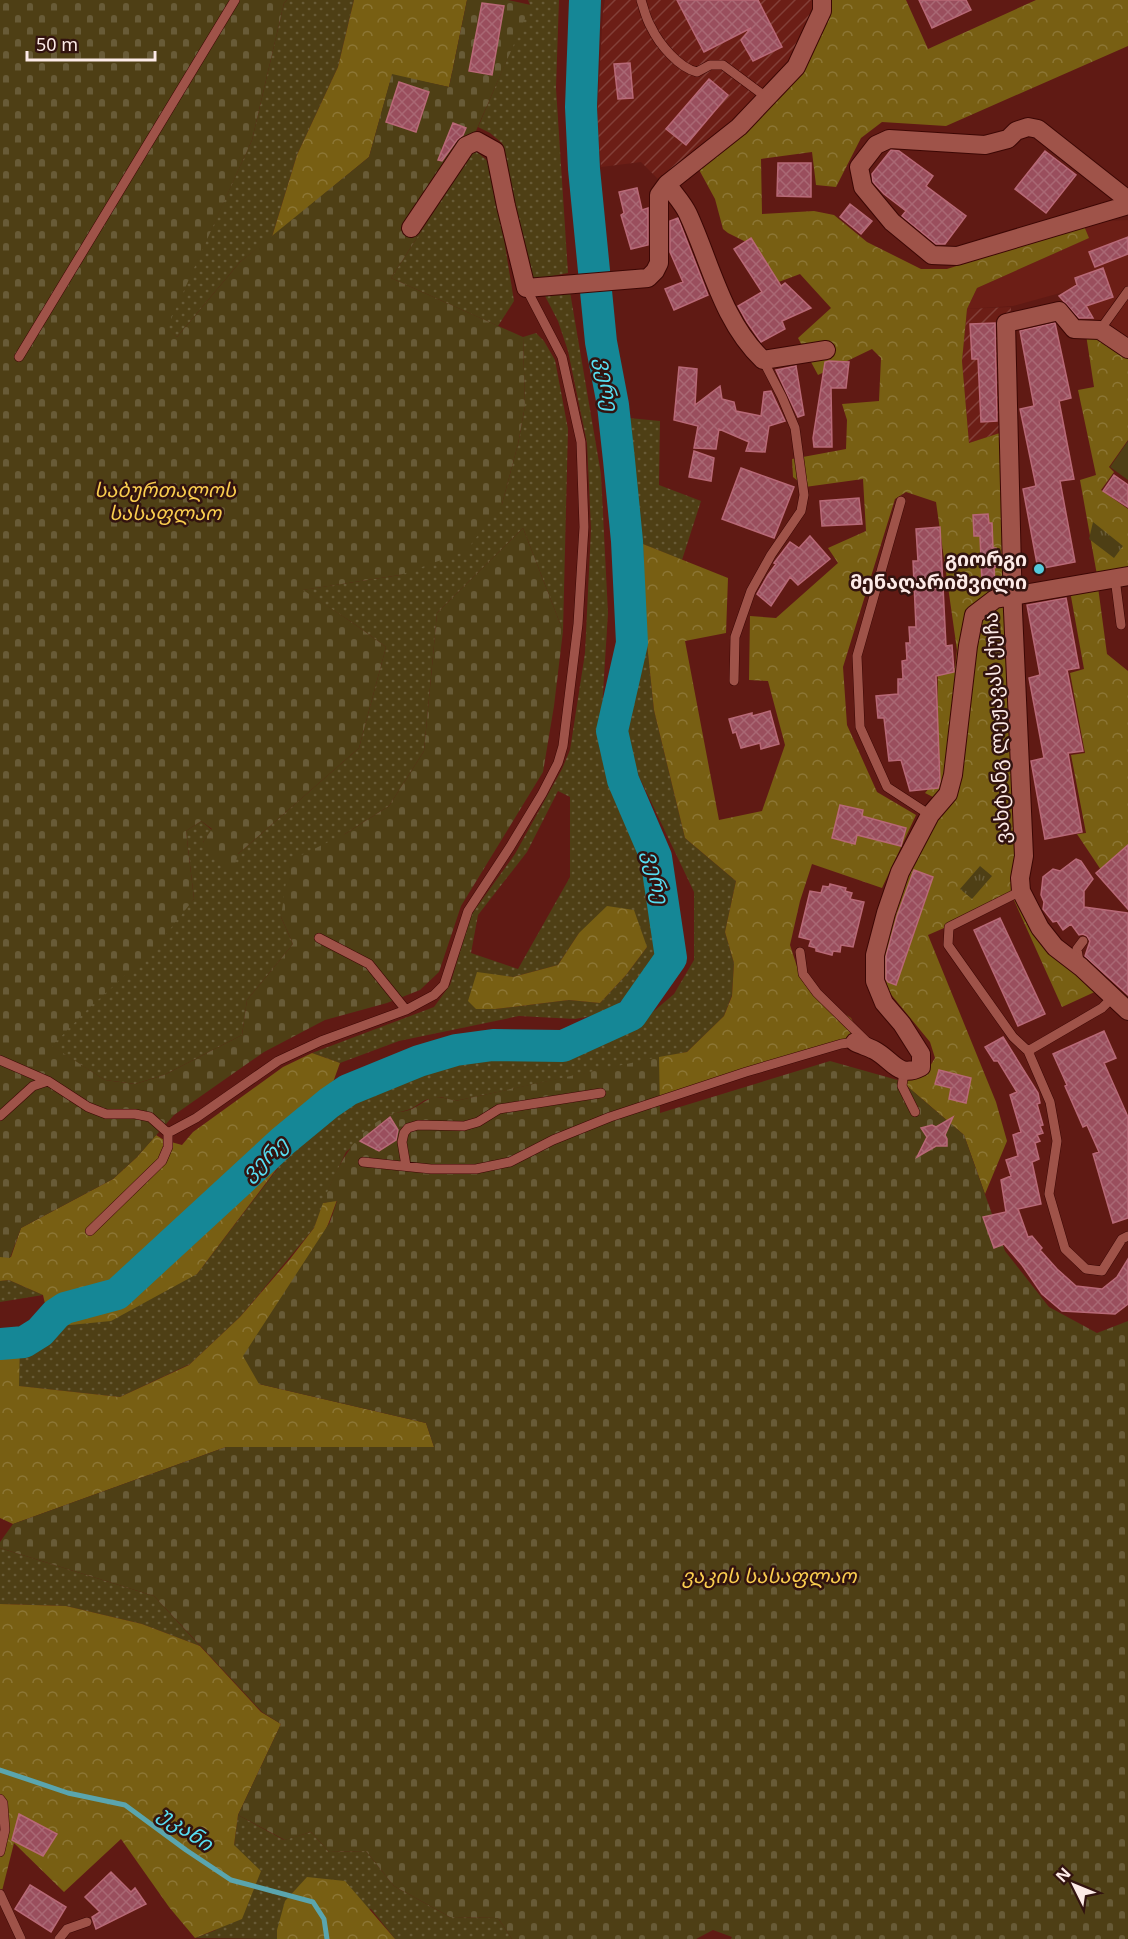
<svg xmlns="http://www.w3.org/2000/svg" width="1128" height="1939" viewBox="0 0 1128 1939" font-family="Georgia,'Noto Sans Georgian',serif">
  <style>
    .built { fill: #6c1e16 }
    .industrial { fill: url(#industrial-furrows) }
    .grass { fill: url(#grass-dots); fill-rule: evenodd }
    .forest { fill: url(#forest-crowns) }
    .cemetery { fill: url(#cemetery-stones) }
    .park { fill: url(#park-tufts) }
    .pitch { fill: #4e3f15 }
    .lines { fill: none; stroke-linecap: round; stroke-linejoin: round }
    .stream { stroke: #5aa5ae; stroke-width: 5 }
    .river { stroke: #158796; stroke-width: 32 }
    .building { fill: url(#building-cross-hatch); stroke: #b86977; stroke-width: 1.5 }
    .service-casing { stroke: #3c0704; stroke-width: 10 }
    .minor-casing { stroke: #3c0704; stroke-width: 20 }
    .service { stroke: #9f5349; stroke-width: 9 }
    .minor { stroke: #9f5349; stroke-width: 18 }
    .poi-dot { fill: #54cadc; stroke: #32130f; stroke-width: 2 }
    .labels { text-anchor: middle; dominant-baseline: central; stroke-width: 5; stroke-linejoin: round; paint-order: stroke }
    .park-label { font-size: 20px; font-style: italic; fill: #f9cd4f; stroke: #32130f }
    .poi-label { font-size: 20px; font-weight: bold; fill: #fceae7; stroke: #32130f; text-anchor: end }
    .street-label { font-size: 20px; fill: #fceae7; stroke: #32130f }
    .water-label { font-size: 21px; font-style: italic; fill: #57ddf1; stroke: #32130f }
  </style>
  <defs>
    <pattern id="industrial-furrows" width="10" height="10" patternUnits="userSpaceOnUse" patternTransform="scale(1.5)"><rect width="10" height="10" fill="#6c1e16"/><path d="M-1 1l2-2M0 10L10 0M9 11l2-2" fill="none" stroke="#823f38"/></pattern>
    <pattern id="grass-dots" width="8" height="8" patternUnits="userSpaceOnUse" patternTransform="scale(1.5)"><rect width="8" height="8" fill="#4e3f15"/><path d="M2 2h.1M6 6h.1" fill="none" stroke="#685b37" stroke-width="1.8" stroke-linecap="round"/></pattern>
    <pattern id="forest-crowns" width="20" height="18" patternUnits="userSpaceOnUse" patternTransform="scale(1.5)"><rect width="20" height="18" fill="#785f13"/><path d="M2 6a3 3 0 1 1 6 0M12 15a3 3 0 1 1 6 0" fill="none" stroke="#8c7635"/></pattern>
    <pattern id="cemetery-stones" width="16" height="16" patternUnits="userSpaceOnUse" patternTransform="scale(1.5)"><rect width="16" height="16" fill="#4e3f15"/><path d="M2 7V4a2 2 0 0 1 4 0v3zM10 15v-3a2 2 0 0 1 4 0v3z" fill="#685b37"/></pattern>
    <pattern id="park-tufts" width="24" height="20" patternUnits="userSpaceOnUse" patternTransform="scale(1.5)"><rect width="24" height="20" fill="#4e3f15"/><path d="M3 7l-1-3M5 7V3M7 7l1-3M15 17l-1-3M17 17v-4M19 17l1-3" fill="none" stroke="#685b37"/></pattern>
    <pattern id="building-cross-hatch" width="8" height="8" patternUnits="userSpaceOnUse" patternTransform="scale(1.5)"><rect width="8" height="8" fill="#9a4e5d"/><path d="M0 0l8 8M0 8l8-8" fill="none" stroke="#a96874"/></pattern>
  </defs>
  <rect width="100%" height="100%" fill="#601a14"/>
  <!-- built -->
  <path class="built" d="M1128 220V345L1088 317 1064 292 1013 306 967 309 977 288 1088 238 1084 226 1100 221Z"/>
  <!-- industrial -->
  <path class="industrial" d="M605 0H817L792 67 736 125 662 183 641 162 601 167 597 120 603 11Z
    M1011 307 1009 430 969 443 962 361 967 309Z"/>
  <!-- grass -->
  <path class="grass" d="M287 0H354L338 67 297 155 272 237 240 262 177 337 166 328 252 140 284 3Z
    M528 0H559L556 88 568 273 531 280 502 143 490 133 478 127 530 5Z
    M468 150H475L492 165 514 301 498 326 391 278 455 179Z
    M569 286 601 474 608 613 600 741 605 758 647 855 660 914V958L637 986 608 1013 575 1019 519 1016 399 1041 340 1063 312 1053 434 1007 450 985 471 915 515 854 562 769 570 750 585 653 591 529 587 443 568 351 558 321 545 296ZM558 791 570 797V877L518 969 471 953 478 915 527 852ZM579 933 647 947 626 975 600 1003 569 1000 495 1009 477 973 513 977 558 965Z
    M536 333 544 341 555 360 568 429 563 631 523 528 437 613 424 751 389 806 345 834 281 917 293 944 247 1000 242 1035 164 1075 135 1084 105 1080 51 1046 194 899 186 831 201 821 212 830 203 842 238 854 359 748 386 647 353 623 302 590 400 575 502 504 518 444 525 406 523 337Z
    M629 418 660 421 659 485 701 501 682 560 643 544Z
    M645 625 654 710 685 838 736 881 725 932 734 963 732 995 724 1016 687 1052 455 1101 441 1097 425 1100 411 1109 389 1115 346 1152 331 1184 314 1228 240 1317 190 1364 120 1397 18 1386 20 1344 49 1321 70 1325 197 1274 288 1155 346 1103 419 1073 495 1054 562 1055 634 1028 674 994 694 960V892L635 768 626 730Z
    M9 1280 43 1295 0 1302V1281Z
    M0 1548 154 1596 200 1646 142 1624 66 1606 0 1604Z
    M238 1815 284 1840 311 1832 329 1852 366 1851 394 1886 450 1917 498 1918 512 1939H395L371 1909 277 1930V1939L195 1938 216 1930 234 1845Z"/>
  <!-- forest -->
  <path class="forest" d="M354 0H467L449 87 392 75 369 157 272 237 297 155 338 67Z
    M829 0H906L928 49 1036 0H1128V46L946 126 882 122 861 138 836 187 816 185 812 152 761 159 762 214 814 211 834 215 867 242 921 269H947L1084 226 1089 238 977 288 967 309 962 361 969 443 1009 430V590L975 608 942 788 933 797 925 793 936 780 938 670 955 668 957 650 936 502 906 492 895 499 843 667 847 725 877 792 916 815 882 888 812 864 800 901 790 945 801 979 826 1002 851 1018 862 1039 659 1100V1057L687 1052 724 1016 732 996 734 963 725 932 736 881 685 838 654 710 645 625 643 544 728 578 726 633 685 641 719 820 762 811 785 745 768 681 749 680 750 616 776 618 838 563 828 548 866 531 863 479 805 487 793 477 792 459 846 449 847 420 842 404 879 401 881 358 872 349 818 375 798 338 831 308 800 274 776 283 748 243 728 233 723 229 715 199 697 166 800 75Z
    M1085 328 1128 357V440L1109 467 1114 472 1101 490 1128 509V570L1097 575 1080 480 1096 475 1078 390 1094 387Z
    M1098 587 1107 654 1128 671V864L1107 879 1077 834 1086 833 1071 755 1085 753 1070 673 1084 669 1070 591Z
    M1009 600 1021 879 1051 945 1099 990 1062 1007 1013 898 928 935 996 1102 1007 1141 985 1194 964 1135 901 1081C922 1077 924 1077 935 1058L930 1042 889 992 881 964 898 893 933 818 950 798 977 617Z
    M607 906 634 910 647 947 626 975 600 1003 569 1000 495 1009H476L468 1001 477 972 513 977 558 965 579 933Z
    M312 1053 340 1063 316 1129 287 1155 197 1274 111 1321 70 1325 49 1321 43 1295 9 1280 0 1281V1257H11L21 1228 113 1179 137 1157 156 1135 164 1140 182 1145 193 1132 283 1067Z
    M337 1200 329 1222 259 1384 426 1423 434 1447H226L13 1524 0 1518V1355L20 1344 19 1386 120 1397 189 1365 240 1317 290 1259 314 1228 323 1203Z
    M0 1604 66 1606 142 1624 200 1646 261 1712 281 1724 238 1815 234 1845 261 1871 242 1919 195 1938 169 1907 121 1839 64 1892 14 1843 0 1899Z
    M307 1877 345 1881 395 1939H277V1930L285 1901Z"/>
  <!-- cemetery -->
  <path class="cemetery" d="M0 0H287L284 3 252 140 167 328 177 337 240 262 369 157 392 74 449 87 467 0H508L531 5 455 179 391 278 523 337 525 406 518 444 502 504 466 551 400 575 303 590 353 623 386 647 359 748 238 854 233 872 203 842 212 829 201 821 186 831 194 899 155 948 87 1010 52 1046 105 1080 135 1084 164 1075 242 1035 247 1000 293 944 281 917 289 861 345 834 389 806 424 751 437 613 523 528 563 631 554 706 543 772 461 906 439 972 420 990 387 1003 325 1020 264 1052 174 1115 137 1157 113 1179 21 1228 10 1258 0 1257Z
    M659 1057 660 1113 830 1061 901 1081 964 1135 1005 1251 1049 1307 1097 1333 1128 1321V1939H731L732 1937 713 1930 696 1939H512L498 1918 450 1917 394 1886 366 1851 329 1852 311 1832 285 1840 238 1815 281 1724 262 1712 154 1596 0 1548V1542L13 1524 226 1447H434L426 1423 259 1384 243 1356 330 1222 337 1201 323 1203C336 1169 353 1132 389 1115 396 1112 405 1112 412 1109 431 1099 431 1093 455 1101Z"/>
  <!-- park -->
  <path class="park" d="M1093 522 1123 546 1114 558 1089 539Z
    M980 866 992 876 972 899 960 889Z"/>
  <!-- pitch -->
  <path class="pitch" d="M1128 441V480L1110 467Z"/>
  <g class="lines">
    <!-- stream -->
    <path class="stream" d="M0 1770 68 1793 125 1805 186 1850 231 1880 313 1902 324 1919 327 1939"/>
    <!-- river -->
    <path class="river" d="M0 1344 24 1342 40 1332 56 1314 65 1308 117 1294 283 1141 329 1103 348 1090 419 1061 456 1050 493 1045 563 1046 631 1015 671 958 656 857 623 780 612 731 632 643 627 541 619 460 613 405 601 342 584 169 581 107 585 0"/>
  </g>
  <!-- building -->
  <path class="building" d="M677 0H758L782 47 753 61 741 40 751 28 704 52Z
    M919 0H966L971 10 932 28Z
    M482 3 504 6 492 75 469 71Z
    M630 63 633 98 618 99 614 64Z
    M709 79 728 95 686 145 666 129Z
    M399 82 429 92 416 132 386 122Z
    M453 123 466 128 463 135 457 140 442 161 438 160Z
    M891 150 899 151 933 176 926 186 966 216 945 244H936L902 216 906 211 884 194 873 182 872 174Z
    M1045 151 1076 175 1046 213 1015 189Z
    M778 163H811V197L777 196Z
    M637 188 642 210 648 208V245L631 249 621 215 624 213 619 192Z
    M850 204 872 221 861 234 840 217Z
    M678 218 708 295 674 310 665 289 683 282 670 252V221Z
    M1128 237V254L1095 267 1089 252Z
    M751 238 781 286 785 283 811 308 782 321 785 329 761 342 747 322 738 306 762 292 734 249Z
    M1103 268 1113 297 1086 306 1093 318H1079L1059 296 1077 285 1075 278Z
    M995 323 997 421 981 422 978 359H972L970 324Z
    M1055 323 1071 398 1059 401 1074 479 1060 481 1075 562 1038 569 1023 489 1036 486 1020 409 1034 406 1020 331Z
    M829 361 849 362 846 388H831L832 447H814L813 438 825 362Z
    M796 366 804 415 798 417 776 370Z
    M679 367 697 369 695 405 720 386 722 399 734 402 736 411 761 416 764 392 771 391 785 421 769 426 765 452 746 451 749 442 719 429 716 449 694 448 698 426 674 420Z
    M694 451 714 458 711 481 689 477Z
    M741 468 794 487 774 538 722 519Z
    M1114 475 1128 485V507L1103 491Z
    M859 498 862 524 822 526 820 501Z
    M988 514 989 523H992L993 548H996L997 567 994 568 995 582 982 583 980 536H974L973 515Z
    M940 527 946 646 952 645 954 672 936 676 940 782 938 788 910 791 901 760 889 761 884 718H878L876 696 898 694V679H903L902 661 907 660 906 643H910L909 627H916L913 561H918L916 529Z
    M810 536 830 559 798 585 790 577 771 606 757 594 768 575 776 564 774 563 777 559 790 542 799 548Z
    M1066 598 1079 668 1067 670 1083 751 1068 753 1082 832 1045 839 1031 761 1044 758 1029 678 1040 675 1027 605Z
    M770 711 779 744 761 749 760 743 741 748 736 732 733 733 729 719 752 713V716Z
    M840 805 863 810 862 816 906 828 901 846 857 835 855 844 832 838Z
    M1128 845V909L1096 873Z
    M1076 859 1081 861 1093 879 1084 891V907L1128 913V995L1085 956 1090 941 1087 936 1083 934 1079 935 1071 924 1063 930 1057 921 1053 922 1043 909 1044 902 1041 895 1043 877 1053 869 1060 871Z
    M914 870 933 877 896 985 888 982 886 979V956L897 916Z
    M830 884 846 888 845 891 852 893 850 899 864 902 853 947 841 945 840 952 833 951 832 955 816 951V948L809 946 811 940 799 937 810 891 821 893 823 886 829 887Z
    M1000 918 1045 1014 1018 1026 974 930Z
    M1104 1031 1116 1058 1104 1063 1128 1117V1218L1113 1223 1093 1154 1099 1152 1087 1125 1083 1127 1065 1086 1067 1085 1053 1054Z
    M1003 1037 1038 1093 1040 1103 1037 1104 1043 1125 1040 1126 1043 1133 1037 1135 1040 1141 1035 1143 1039 1159 1032 1162 1041 1204 1018 1209 1028 1237 1032 1236 1042 1248 1040 1250 1057 1269 1076 1286 1102 1289 1117 1277 1128 1259V1304L1115 1314 1062 1311 1042 1294 1022 1265 1004 1244 994 1248 983 1217 1006 1212 1001 1180 1011 1176 1006 1160 1018 1156 1013 1135 1021 1132 1010 1095 1017 1092 998 1061H994L985 1047Z
    M939 1070 971 1078 966 1103 949 1099 951 1088 935 1084Z
    M390 1117 398 1130 396 1140 379 1151 360 1141Z
    M953 1117 945 1135 947 1139V1146H936L917 1157 927 1137 921 1128 932 1125 936 1127Z
    M19 1814 57 1834 43 1856 12 1840Z
    M111 1872 131 1892 135 1888 146 1904 96 1929 92 1917 100 1912 85 1897Z
    M30 1885 66 1907 51 1932 15 1909Z"/>
  <g class="lines">
    <defs>
      <path id="service" d="M641 0C644 9 646 19 651 27 659 44 679 68 697 72L710 65H723L766 97
        M1100 330 1128 291
        M19 357 235 0
        M901 501 857 656 860 727 887 787 930 815
        M1115 578 1121 625
        M734 681 735 637 751 591 771 555 801 511 804 495 795 428 782 397 763 360
        M1021 891 949 927 948 945 1013 1037 1028 1051
        M319 938 369 964 406 1010
        M800 952 803 974 817 993 867 1042
        M1079 962 1077 949 1083 941
        M1113 997 1102 1008 1028 1051 1050 1102 1057 1141 1049 1194 1065 1249 1086 1269 1102 1271 1122 1239 1128 1236
        M0 1060 48 1081 88 1107 106 1114H135L150 1117 168 1133V1147L162 1161 90 1231
        M904 1072 902 1086 915 1112
        M0 1116 33 1086 48 1081
        M168 1133 196 1118 278 1061 321 1041 406 1010 434 995 444 985 468 911 510 847 542 794 558 763 563 746 578 624 584 527 581 442 562 357 526 288
        M363 1162 431 1169H476L510 1162 553 1140 610 1117 746 1072 841 1044 855 1042
        M406 1166 402 1142 404 1133 408 1128 418 1125 464 1126 478 1122 499 1109 601 1093
        M0 1799 3 1803 5 1830 0 1852
        M0 1894 21 1939
        M59 1939 67 1929 87 1922"/>
      <path id="minor" d="M822 0V11L796 67 739 127 667 184C674 194 683 203 688 214 711 264 722 321 763 360L826 350
        M1128 200 1038 129 1028 127 1016 131 1008 139 985 145 889 139 876 145 859 167 863 187 892 222 932 255 957 256 1128 205
        M411 228 466 146 477 141 495 151 506 206 526 288 648 278 655 271 659 263V195L667 184
        M1128 349 1100 330 1074 329 1059 311 1006 323 1013 611 1024 856 1020 878 1021 891 1040 928 1055 947 1081 967 1128 1011
        M855 1042C861 1045 868 1047 874 1050 893 1060 898 1079 921 1067V1054L902 1024 884 1003 875 981V955L886 913 900 872 930 815 948 794 953 775 968 646 974 615 995 599 1128 576"/>
    </defs>
    <!-- service casing -->
    <use href="#service" class="service-casing"/>
    <!-- minor casing -->
    <use href="#minor" class="minor-casing"/>
    <!-- service -->
    <use href="#service" class="service"/>
    <!-- minor -->
    <use href="#minor" class="minor"/>
  </g>
  <!-- markers -->
  <circle class="poi-dot" cx="1039" cy="569" r="6"/>
  <g class="labels">
    <!-- park labels -->
    <g class="park-label">
      <text x="165" y="489">საბურთალოს<tspan x="165" dy="23">სასაფლაო</tspan></text>
      <text x="769" y="1575">ვაკის სასაფლაო</text>
    </g>
    <!-- poi labels -->
    <g class="poi-label">
      <text x="1027" y="558">გიორგი<tspan x="1027" dy="23">მენაღარიშვილი</tspan></text>
    </g>
    <!-- street labels -->
    <g class="street-label">
      <text transform="translate(996 728) rotate(-93)">ვახტანგ ლეჟავას ქუჩა</text>
    </g>
    <!-- water labels -->
    <g class="water-label">
      <text transform="translate(608 384) rotate(81)">ვერე</text>
      <text transform="translate(657 877) rotate(78)">ვერე</text>
      <text transform="translate(264 1158) rotate(-42)">ვერე</text>
      <text transform="translate(186 1828) rotate(35)">უკანი</text>
    </g>
  </g>
  <!-- north arrow -->
  <g transform="translate(1074 1885) rotate(313)" stroke="#32130f" stroke-width="4.5" paint-order="stroke">
  <path d="M0-4.5L10 22L0 15L-10 22Z" fill="#fceae7"/>
  <text y="-9" font-size="16" font-weight="bold" text-anchor="middle" fill="#fceae7">N</text>
  </g>
  <!-- scale -->
  <path d="M27 51v9h128v-9" fill="none" stroke="#fceae7" stroke-width="3"/>
  <text x="36" y="51" font-size="18" fill="#fceae7" stroke="#32130f" stroke-width="4.5" paint-order="stroke">50 m</text>
</svg>
